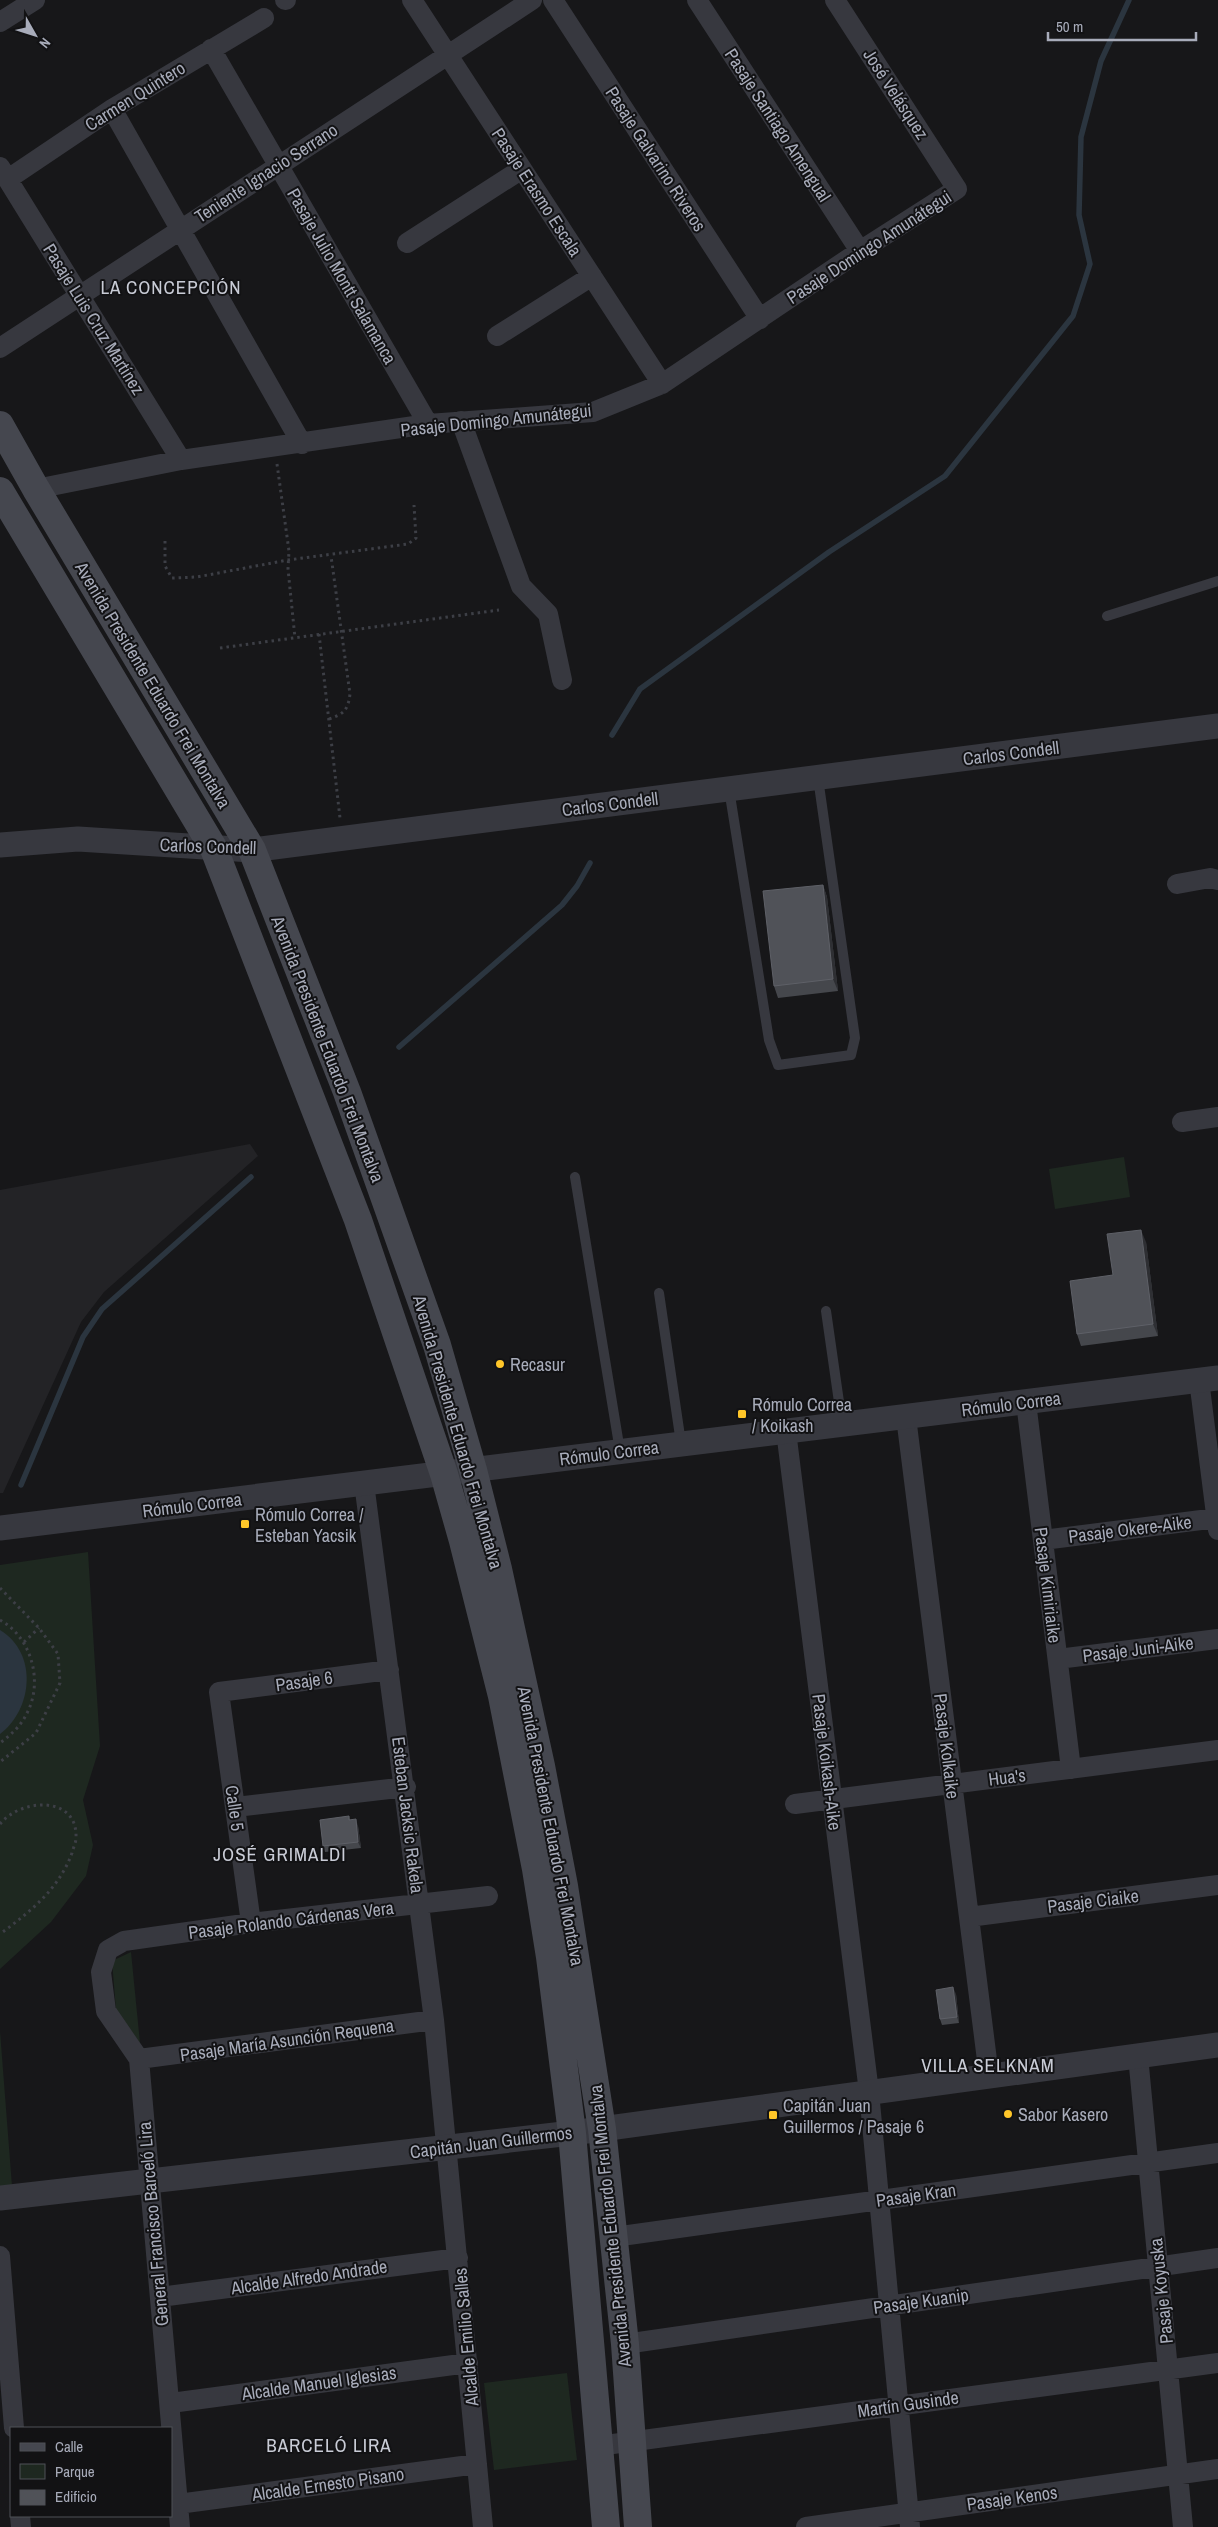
<svg xmlns="http://www.w3.org/2000/svg" width="1218" height="2527" viewBox="0 0 1218 2527" font-family="'Archivo Narrow',sans-serif">
  <style>
    .built { fill: #232326 }
    .green { fill: #1e2820 }
    .water { fill: #2b353f }
    .lines { fill: none; stroke-linecap: round; stroke-linejoin: round }
    .stream { stroke: #2b353f; stroke-width: 5.5 }
    .path { stroke: #3d3f46; stroke-width: 3; stroke-dasharray: 2.5 4; stroke-linecap: butt }
    .service { stroke: #37383f; stroke-width: 10 }
    .minor { stroke: #37383f; stroke-width: 20 }
    .tertiary { stroke: #37383f; stroke-width: 25 }
    .secondary { stroke: #45474f; stroke-width: 28 }
    .wall { fill: #45474c }
    .shaded-wall { fill: #2e2f33 }
    .building { fill: #505258; stroke: #5e6067 }
    .poi-dot { fill: #ffc629; stroke: #121214; stroke-width: 2 }
    .labels { text-anchor: middle; dominant-baseline: central; stroke-width: 4; stroke-linejoin: round; paint-order: stroke }
    .street-label { font-size: 18px; fill: #a8acba; stroke: #121214 }
    .poi-label { font-size: 18px; fill: #a8acba; stroke: #121214; text-anchor: start }
    .neighbourhood-label { font-size: 19px; letter-spacing: 1px; fill: #c9ccd6; stroke: #121214 }
  </style>
  <rect width="100%" height="100%" fill="#171719"/>
  <!-- built -->
  <path class="built" d="M250 1144 258 1156 104 1292 81 1322 3 1493H0V1190Z"/>
  <!-- green -->
  <path class="green" d="M1124 1157 1130 1197 1055 1209 1049 1169Z
    M88 1552 100 1746 83 1800 93 1845 86 1876 51 1922 0 1969V1565Z
    M131 1952 140 2043 116 2010 112 1961Z
    M0 2031 12 2186 0 2188Z
    M567 2373 577 2460 494 2470 484 2383Z"/>
  <!-- water -->
  <path class="water" d="M0 1630C38 1653 33 1709 0 1734Z"/>
  <g class="lines">
    <!-- stream -->
    <path class="stream" d="M612 735 640 689 829 552 945 476 1073 316 1090 264 1079 215 1081 137 1101 61 1129 0
      M399 1047 562 905 577 886 590 863
      M21 1485 83 1337 102 1309 251 1177"/>
    <!-- path -->
    <path class="path" d="M277 464 289 551 288 569 295 638
      M165 541V566L172 578 197 577 288 560 408 544 416 538 414 505
      M319 634 340 818
      M220 648 499 610
      M329 719C344 714 348 710 350 694L331 556
      M0 1588 39 1628 58 1654 60 1683 36 1733 0 1762
      M0 1620C31 1637 43 1680 28 1711 22 1725 12 1734 0 1743
      M24 1642 39 1628
      M0 1824C21 1798 78 1795 76 1838 76 1843 73 1848 72 1853 59 1889 30 1912 0 1934"/>
    <!-- service -->
    <path class="service" d="M1107 616 1218 581
      M729 789 769 1040 778 1065 851 1055 855 1038 818 778
      M575 1177 620 1451
      M659 1293 681 1443
      M826 1311 842 1423"/>
    <!-- minor -->
    <path class="minor" d="M285 0H286
      M412 0 662 384
      M553 0 760 319
      M697 0 860 251
      M0 22 35 0
      M211 49 428 424
      M112 109 302 444
      M0 167 181 460
      M8 179 112 109 264 18
      M407 243 522 169
      M497 336 592 276
      M0 348 532 0
      M461 421 521 586 548 614 562 680
      M36 489 181 460 428 424 593 412 662 384 860 251 957 189 835 0
      M1177 884 1210 878 1218 880
      M1182 1122 1218 1117
      M1199 1380 1218 1530
      M1026 1402 1071 1769
      M906 1417 989 2076
      M786 1431 869 2092 910 2527
      M364 1483 434 2020 483 2527
      M1043 1540 1217 1518
      M1058 1659 1218 1639
      M795 1804 1218 1750
      M236 1807 406 1787
      M969 1917 1218 1885
      M251 1923 219 1692 389 1670
      M1138 2056 1183 2527
      M139 2059 434 2020
      M614 2237 1218 2153
      M0 2256 14 2428
      M160 2297 458 2258
      M625 2344 1218 2258
      M171 2403 468 2363
      M598 2446 1218 2363
      M178 2504 477 2464
      M20 2516 21 2527
      M180 2527 139 2059 106 2011 101 1972 108 1950 124 1941 251 1923 488 1896
      M806 2527 1218 2469"/>
    <!-- tertiary -->
    <path class="tertiary" d="M0 845 78 839 252 850 1218 726
      M0 1528 1218 1378
      M0 2198 572 2133 1218 2045"/>
    <!-- secondary -->
    <path class="secondary" d="M0 425 36 489 252 850 347 1092 437 1345 473 1470 498 1569 541 1766 564 1886 602 2129 625 2344 638 2527
      M0 491 214 849 358 1220 444 1474 463 1541 502 1696 536 1869 550 1957 572 2133 606 2527"/>
  </g>
  <!-- wall -->
  <path class="wall" d="M823 885 827 897 838 991 778 998 774 986Z
    M1146 1242 1158 1336 1081 1346 1077 1334 1113 1275Z
    M349 1816 350 1820 358 1826 361 1848 325 1852 323 1846Z
    M956 1994 959 2023 942 2025 940 2019Z"/>
  <!-- shaded-wall -->
  <path class="shaded-wall" d="M823 885 827 897 838 991 833 979Z
    M1141 1230 1146 1242 1158 1336 1153 1324Z
    M356 1819 358 1826 361 1848 358 1842Z
    M953 1987 956 1994 959 2023 957 2017Z"/>
  <!-- building -->
  <path class="building" d="M823 885 833 979 774 986 763 891Z
    M1141 1230 1153 1324 1077 1334 1070 1281 1113 1275 1107 1234Z
    M349 1816V1820L356 1819 358 1842 323 1846 320 1820Z
    M953 1987 957 2017 940 2019 936 1990Z"/>
  <!-- markers -->
  <g class="poi-dot">
    <circle cx="500" cy="1364" r="5"/>
    <rect x="737" y="1409" width="10" height="10" rx="2.5"/>
    <rect x="240" y="1519" width="10" height="10" rx="2.5"/>
    <circle cx="1008" cy="2114" r="5"/>
    <rect x="768" y="2110" width="10" height="10" rx="2.5"/>
  </g>
  <g class="labels">
    <!-- street labels -->
    <g class="street-label">
      <text transform="translate(896 94) rotate(57)">José Velásquez</text>
      <text transform="translate(135 96) rotate(-32)">Carmen Quintero</text>
      <text transform="translate(778 125) rotate(57)">Pasaje Santiago Amengual</text>
      <text transform="translate(656 159) rotate(57)">Pasaje Galvarino Riveros</text>
      <text transform="translate(266 173) rotate(-33)">Teniente Ignacio Serrano</text>
      <text transform="translate(537 192) rotate(57)">Pasaje Erasmo Escala</text>
      <text transform="translate(869 247) rotate(-33)">Pasaje Domingo Amunátegui</text>
      <text transform="translate(342 276) rotate(60)">Pasaje Julio Montt Salamanca</text>
      <text transform="translate(94 319) rotate(58)">Pasaje Luis Cruz Martínez</text>
      <text transform="translate(496 420) rotate(-6)">Pasaje Domingo Amunátegui</text>
      <text transform="translate(153 685) rotate(59)">Avenida Presidente Eduardo Frei Montalva</text>
      <text transform="translate(1011 753) rotate(-7)">Carlos Condell</text>
      <text transform="translate(610 804) rotate(-7)">Carlos Condell</text>
      <text transform="translate(208 846) rotate(2)">Carlos Condell</text>
      <text transform="translate(328 1049) rotate(69)">Avenida Presidente Eduardo Frei Montalva</text>
      <text transform="translate(1011 1404) rotate(-7)">Rómulo Correa</text>
      <text transform="translate(458 1432) rotate(74)">Avenida Presidente Eduardo Frei Montalva</text>
      <text transform="translate(609 1453) rotate(-7)">Rómulo Correa</text>
      <text transform="translate(192 1505) rotate(-7)">Rómulo Correa</text>
      <text transform="translate(1130 1529) rotate(-7)">Pasaje Okere-Aike</text>
      <text transform="translate(1048 1585) rotate(83)">Pasaje Kimiriaike</text>
      <text transform="translate(1138 1649) rotate(-7)">Pasaje Juni-Aike</text>
      <text transform="translate(304 1681) rotate(-8)">Pasaje 6</text>
      <text transform="translate(947 1746) rotate(83)">Pasaje Kolkaike</text>
      <text transform="translate(827 1762) rotate(83)">Pasaje Koikash-Aike</text>
      <text transform="translate(1007 1777) rotate(-7)">Hua's</text>
      <text transform="translate(235 1808) rotate(82)">Calle 5</text>
      <text transform="translate(408 1815) rotate(83)">Esteban Jacksic Rakela</text>
      <text transform="translate(551 1826) rotate(79)">Avenida Presidente Eduardo Frei Montalva</text>
      <text transform="translate(1093 1901) rotate(-7)">Pasaje Ciaike</text>
      <text transform="translate(291 1920) rotate(-7)">Pasaje Rolando Cárdenas Vera</text>
      <text transform="translate(287 2040) rotate(-8)">Pasaje María Asunción Requena</text>
      <text transform="translate(491 2142) rotate(-7)">Capitán Juan Guillermos</text>
      <text transform="translate(916 2195) rotate(-8)">Pasaje Kran</text>
      <text transform="translate(153 2224) rotate(-95)">General Francisco Barceló Lira</text>
      <text transform="translate(610 2226) rotate(-96)">Avenida Presidente Eduardo Frei Montalva</text>
      <text transform="translate(309 2277) rotate(-8)">Alcalde Alfredo Andrade</text>
      <text transform="translate(1161 2291) rotate(-96)">Pasaje Koyuska</text>
      <text transform="translate(921 2301) rotate(-8)">Pasaje Kuanip</text>
      <text transform="translate(466 2337) rotate(-95)">Alcalde Emilio Salles</text>
      <text transform="translate(319 2383) rotate(-8)">Alcalde Manuel Iglesias</text>
      <text transform="translate(908 2404) rotate(-8)">Martín Gusinde</text>
      <text transform="translate(328 2484) rotate(-8)">Alcalde Ernesto Pisano</text>
      <text transform="translate(1012 2498) rotate(-8)">Pasaje Kenos</text>
    </g>
    <!-- poi labels -->
    <g class="poi-label">
      <text x="510" y="1364">Recasur</text>
      <text x="752" y="1404">Rómulo Correa<tspan x="752" dy="21">/ Koikash</tspan></text>
      <text x="255" y="1514">Rómulo Correa /<tspan x="255" dy="21">Esteban Yacsik</tspan></text>
      <text x="783" y="2105">Capitán Juan<tspan x="783" dy="21">Guillermos / Pasaje 6</tspan></text>
      <text x="1018" y="2114">Sabor Kasero</text>
    </g>
    <!-- neighbourhood labels -->
    <g class="neighbourhood-label">
      <text x="171" y="287">LA CONCEPCIÓN</text>
      <text x="280" y="1854">JOSÉ GRIMALDI</text>
      <text x="988" y="2065">VILLA SELKNAM</text>
      <text x="329" y="2445">BARCELÓ LIRA</text>
    </g>
  </g>
  <!-- legend -->
  <rect x="10" y="2427" width="162" height="90" fill="#121214" stroke="#4e5056"/>
  <rect x="20" y="2443" width="25" height="8" fill="#45474f" stroke="#4e5056"/>
  <text x="55" y="2452" font-size="15" fill="#a8acba">Calle</text>
  <rect x="20" y="2464" width="25" height="15" fill="#1e2820" stroke="#4e5056"/>
  <text x="55" y="2477" font-size="15" fill="#a8acba">Parque</text>
  <rect x="20" y="2490" width="25" height="15" fill="#505258" stroke="#4e5056"/>
  <text x="55" y="2502" font-size="15" fill="#a8acba">Edificio</text>
  <!-- north arrow -->
  <g transform="translate(35 35) rotate(129)" stroke="#121214" stroke-width="4" paint-order="stroke">
  <path d="M0-4L9 19L0 12L-9 19Z" fill="#a8acba"/>
  <text y="-8" font-size="14" font-weight="bold" text-anchor="middle" fill="#a8acba">N</text>
  </g>
  <!-- scale -->
  <path d="M1048 32v8h148v-8" fill="none" stroke="#a8acba" stroke-width="2.5"/>
  <text x="1056" y="32" font-size="15" fill="#a8acba" stroke="#121214" stroke-width="4" paint-order="stroke">50 m</text>
</svg>
